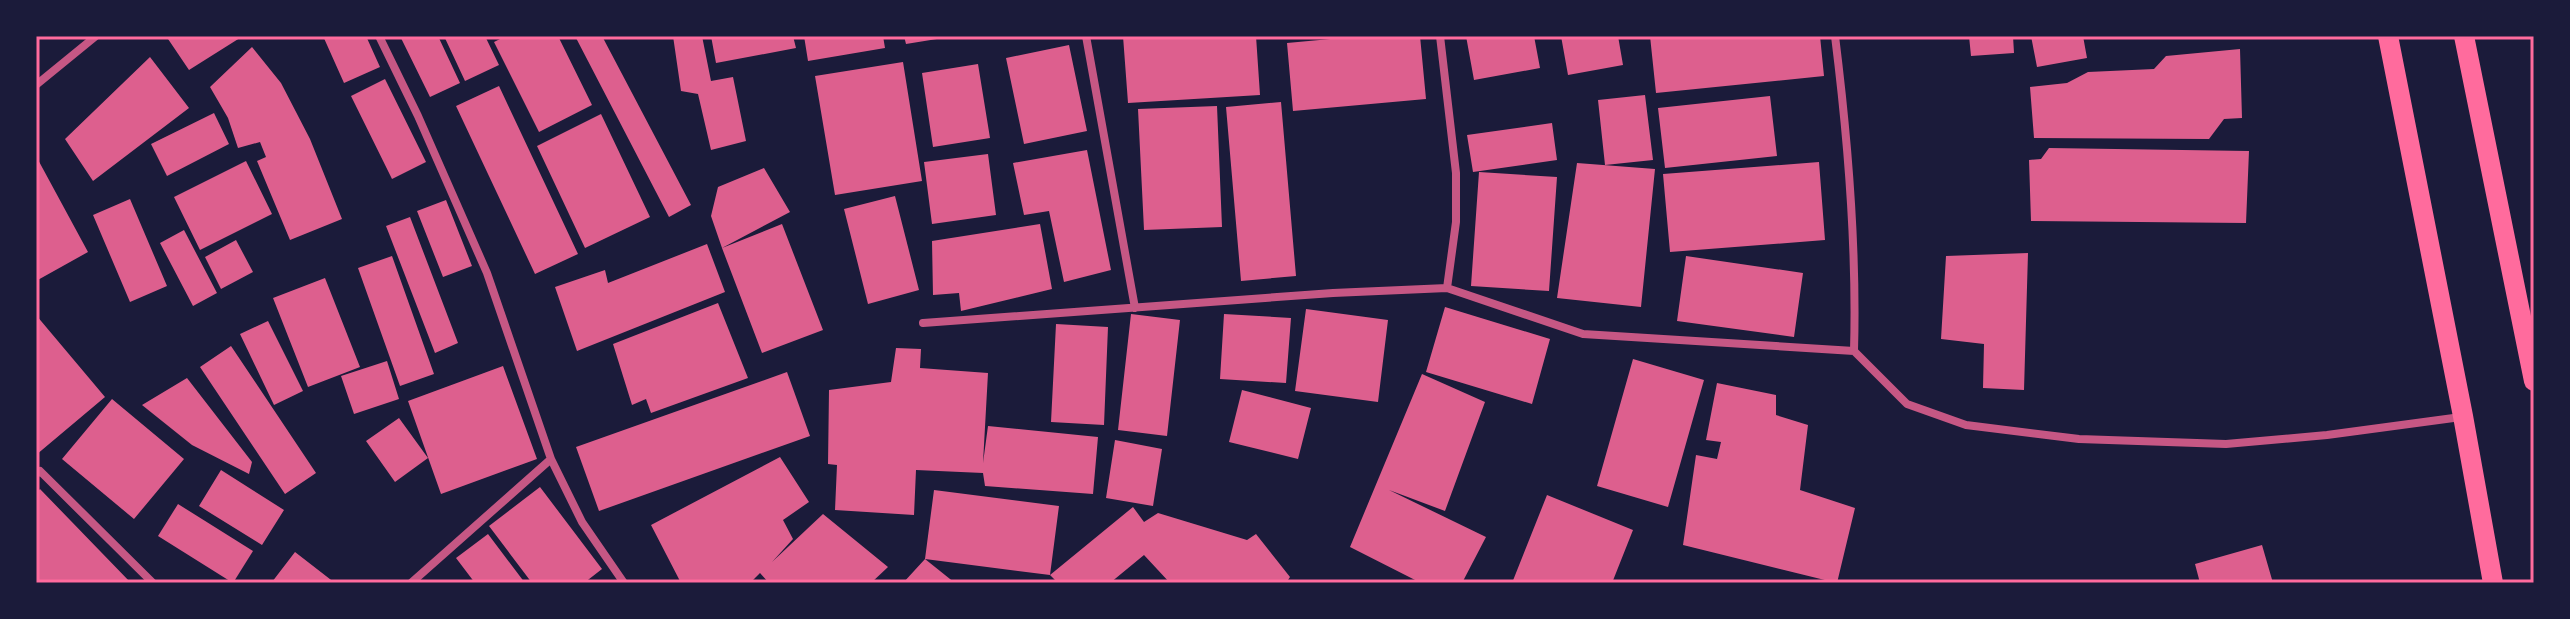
<svg xmlns="http://www.w3.org/2000/svg" width="2570" height="619" viewBox="0 0 2570 619" font-family="Cabin,sans-serif">
  <style>
    .building { fill: #dd5f8e }
    .lines { fill: none; stroke-linecap: round; stroke-linejoin: round }
    .minor { stroke: #c65784; stroke-width: 8 }
    .primary { stroke: #ff6b9d; stroke-width: 20 }
    .neatline { fill: none; stroke: #ff6b9d; stroke-width: 3 }
  </style>
  <rect width="100%" height="100%" fill="#1b1b3a"/>
  <!-- building -->
  <path class="building" d="M166 36H243L189 70Z
    M323 36H366L380 67 344 83Z
    M400 36H438L460 83 430 97Z
    M444 36H485L499 65 465 81Z
    M506 36H558L592 105 539 132 494 42Z
    M575 36H602L691 205 669 217Z
    M673 36H702L711 81 733 77 746 141 711 150 698 94 681 91Z
    M711 36H793L796 48 716 63Z
    M804 36H883L885 48 808 61Z
    M904 36H943V38L906 44Z
    M1123 36H1256L1260 95 1128 103Z
    M1363 36H1420L1426 99 1293 111 1287 43Z
    M1466 36H1534L1540 68 1474 80Z
    M1561 36H1618L1623 65 1568 75Z
    M1650 36H1820L1824 76 1656 93Z
    M1969 36H2013L2014 53 1971 56Z
    M2031 36H2083L2087 58 2037 67Z
    M1069 45 1087 131 1024 144 1006 58Z
    M252 47 281 83 310 139 342 219 290 240 257 161 266 157 260 142 238 148 228 118 210 87Z
    M2240 49 2242 118 2224 119 2209 139 2034 138 2030 87 2067 83 2088 72 2154 69 2166 56Z
    M150 57 189 108 93 181 65 139Z
    M903 62 922 181 835 195 815 76Z
    M978 64 990 138 933 147 922 73Z
    M385 79 426 162 392 179 351 96Z
    M499 86 578 254 535 274 456 106Z
    M1645 95 1653 160 1605 165 1598 100Z
    M1770 96 1777 156 1665 168 1658 108Z
    M1281 102 1296 276 1241 281 1226 107Z
    M1217 106 1222 227 1144 230 1138 109Z
    M214 113 229 144 167 176 151 144Z
    M601 114 650 217 585 248 537 146Z
    M1552 123 1557 160 1473 172 1467 135Z
    M2049 148 2249 151 2246 223 2031 221 2029 160 2041 159Z
    M1087 150 1111 270 1064 282 1049 211 1024 215 1013 163Z
    M988 154 996 215 932 224 924 162Z
    M36 156 88 252 36 281Z
    M246 161 272 214 200 250 174 197Z
    M1819 162 1825 240 1670 252 1663 174Z
    M1577 163 1655 169 1641 307 1557 298Z
    M764 168 790 212 722 248 711 216 718 187Z
    M1479 172 1557 177 1549 291 1471 286Z
    M895 196 919 290 868 304 844 209Z
    M130 199 167 286 130 302 93 215Z
    M446 200 472 266 443 277 417 211Z
    M410 217 458 343 435 353 386 226Z
    M782 224 823 330 762 353 722 248Z
    M1040 224 1052 289 961 311 959 293 933 295 932 241Z
    M184 230 217 293 193 306 160 243Z
    M236 240 253 272 221 289 205 257Z
    M707 244 725 292 577 351 555 287 605 270 608 283Z
    M2028 253 2024 390 1983 388 1984 344 1941 339 1946 256Z
    M392 256 434 374 400 386 358 268Z
    M1686 256 1803 273 1794 337 1677 321Z
    M325 278 360 367 308 387 273 298Z
    M718 303 748 378 651 413 646 399 632 405 613 344Z
    M1445 307 1550 339 1532 404 1426 372Z
    M1306 309 1388 320 1378 402 1295 391Z
    M1131 314 1180 320 1167 436 1118 430Z
    M1224 314 1291 318 1286 383 1220 379Z
    M36 315 105 397 36 455Z
    M268 321 303 391 274 405 240 334Z
    M1056 324 1108 327 1104 425 1051 422Z
    M231 346 316 473 285 494 200 367Z
    M896 348 921 349 920 368 988 373 983 463 988 426 1098 437 1093 494 985 486 983 473 916 470 914 515 835 510 837 465 828 464 829 390 891 382Z
    M1633 359 1704 380 1668 507 1597 486Z
    M387 361 399 399 354 414 341 376Z
    M503 366 537 459 441 494 408 401Z
    M787 372 810 436 599 511 576 447Z
    M1422 374 1485 402 1445 511 1389 490 1486 537 1462 583H1421L1350 547Z
    M187 378 252 462 249 474 192 445 142 405Z
    M1717 383 1776 395V415L1808 425 1800 490 1855 508 1837 583 1683 545 1696 455 1717 459 1721 442 1706 440Z
    M1242 390 1311 408 1298 459 1229 442Z
    M112 399 184 459 134 519 62 459Z
    M399 418 428 458 395 482 366 441Z
    M1115 440 1162 449 1153 506 1106 498Z
    M780 457 809 502 783 520 793 539 772 562 823 514 888 567 871 583H769L760 573 750 583H681L651 525Z
    M221 470 284 510 262 545 199 506Z
    M540 487 602 569 584 583H532L489 526Z
    M40 489 131 583H36V494Z
    M934 490 1059 506 1050 575 925 559Z
    M1547 495 1633 530 1612 583H1512Z
    M178 504 253 551 233 583 158 536Z
    M1133 507 1144 522 1158 513 1247 540 1256 534 1290 577 1286 583H1170L1144 555 1110 583H1058L1050 575Z
    M488 534 525 583H475L456 558Z
    M2262 545 2273 583H2200L2195 564Z
    M295 552 335 583 272 582Z
    M925 559 955 583H903Z"/>
  <g class="lines">
    <!-- minor -->
    <path class="minor" d="M379 36 418 116 487 273 551 459 582 522 624 583
      M1086 36 1135 308
      M1440 36 1456 173V222L1447 288
      M1835 36C1848 140 1857 246 1854 351
      M36 85 96 36
      M923 323 1333 293 1447 288 1583 334 1854 351 1907 404 1966 425 2079 439 2226 444 2327 435 2461 417
      M36 474 40 471 153 583
      M411 583 551 459"/>
    <!-- primary -->
    <path class="primary" d="M2388 36 2463 416 2493 583
      M2464 36 2534 381"/>
  </g>
  <!-- border -->
  <rect width="2570" height="619" fill="none" stroke="#1b1b3a" stroke-width="76"/>
  <rect x="38" y="38" width="2494" height="543" class="neatline"/>
</svg>
